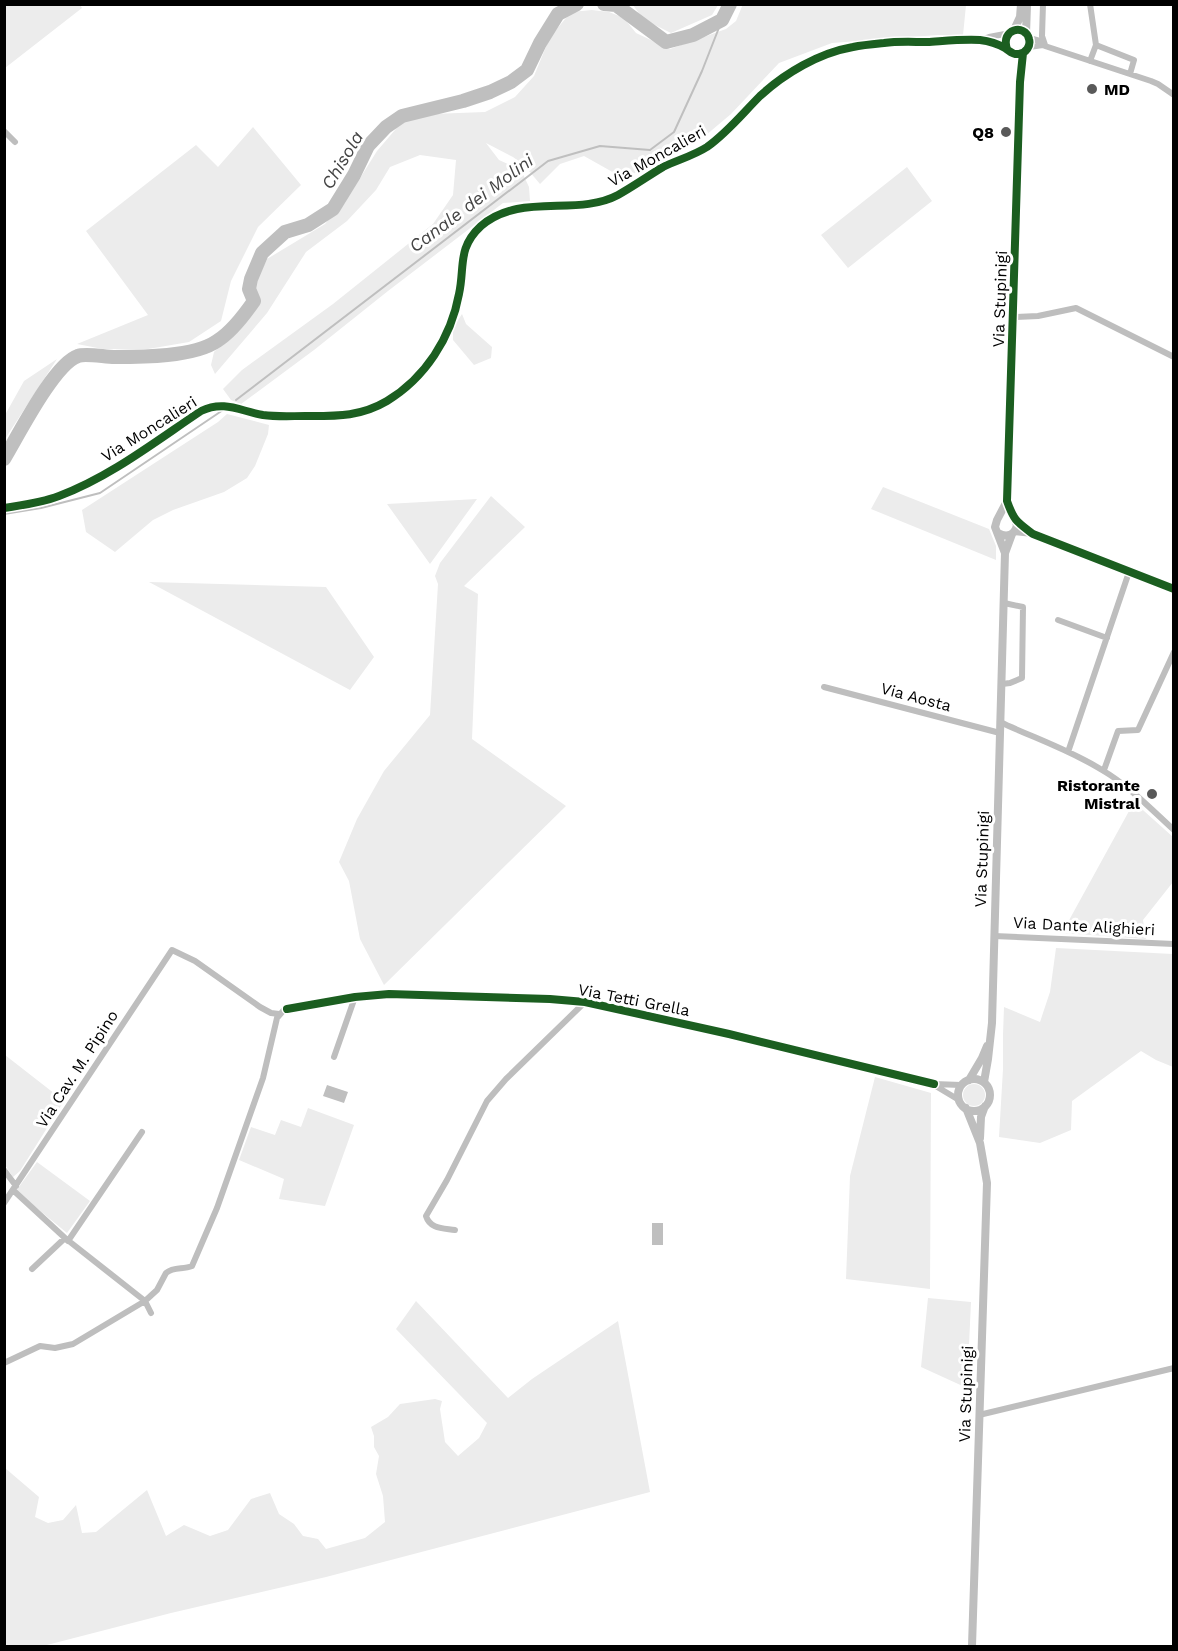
<svg xmlns="http://www.w3.org/2000/svg" width="1178" height="1651" viewBox="0 0 1178 1651" font-family="'Work Sans',sans-serif">
  <style>
    .green { fill: #ececec }
    .water { fill: #bfbfbf }
    .lines { fill: none; stroke-linecap: round; stroke-linejoin: round }
    .stream { stroke: #bfbfbf; stroke-width: 2 }
    .river { stroke: #bfbfbf; stroke-width: 14 }
    .minor { stroke: #bebebe; stroke-width: 6 }
    .tertiary { stroke: #bebebe; stroke-width: 8 }
    .cycleway-casing { stroke: #fff; stroke-width: 11 }
    .cycleway { stroke: #1b5e20; stroke-width: 8 }
    .poi-dot { fill: #595959; stroke: #fff; stroke-width: 2 }
    .labels { text-anchor: middle; dominant-baseline: central; stroke-width: 6; stroke-linejoin: round; paint-order: stroke }
    .poi-label { font-size: 16px; font-weight: bold; fill: #000; stroke: #fff; text-anchor: end }
    .street-label { font-size: 16px; fill: #000; stroke: #fff }
    .water-label { font-size: 18px; font-style: italic; fill: #444; stroke: #fff }
  </style>
  <rect width="100%" height="100%" fill="#fff"/>
  <!-- green -->
  <path class="green" d="M743 4 966 5 963 35H938L832 43 779 63 731 114 699 141 648 165 625 179 584 156 560 164 540 184 524 165 513 157 486 143 499 160 521 170 529 187 530 201 503 203 388 291 314 350 241 404 231 400 223 389 242 370 333 304 433 224 453 195 456 160 420 155 390 167 376 190 347 221 306 252 267 313 215 374 211 365 214 352 250 316 257 302 254 287 267 259 325 224 352 191 377 151 401 123 432 114 485 112 515 97 534 76 550 37 571 12 592 10 609 12 624 18 636 33 670 49 726 29 736 21Z
    M80 5 82 8 5 68V5Z
    M633 5H718L712 15 671 33 643 19Z
    M253 127 301 185 258 227 231 281 221 321 189 342 148 349H103L77 344 148 315 86 231 196 145 218 167Z
    M907 167 932 201 848 268 821 235Z
    M462 314 466 324 492 347 491 358 474 365 453 340V328Z
    M57 359 5 439V415L24 381Z
    M227 414 269 425 268 434 255 466 247 478 224 492 173 510 153 520 115 552 86 532 82 510 218 422Z
    M883 487 989 529 996 546V560L871 509Z
    M491 496 525 527 464 586 478 594 472 739 566 806 384 985 360 939 349 881 339 862 357 819 384 771 430 715 438 584 435 576 440 563Z
    M477 499 430 564 387 504Z
    M149 582 326 587 374 657 350 690Z
    M1134 802 1173 837V882L1143 920 1146 939 1062 933Z
    M1056 948 1173 954V1067L1156 1060 1141 1051 1072 1101 1071 1130 1040 1143 999 1137 1003 1069V1035L1004 1007 1040 1022 1050 992Z
    M5 1055 64 1101 20 1171 13 1177 5 1165Z
    M875 1077 931 1093 930 1289 846 1279 850 1176Z
    M963 1095a11 11 0 1 1 22 0a11 11 0 1 1-22 0Z
    M308 1108 354 1125 325 1206 279 1199 284 1179 239 1160 251 1127 275 1135 281 1120 301 1127Z
    M37 1162 90 1201 67 1233 16 1191Z
    M928 1298 971 1302 967 1388 921 1367Z
    M416 1301 508 1398 532 1379 618 1321 650 1492 326 1577 171 1613 43 1646H5V1468L39 1497 35 1517 48 1523 63 1520 76 1505 82 1533 96 1532 147 1490 166 1536 184 1525 210 1536 228 1530 251 1499 270 1493 279 1514 294 1524 303 1536 318 1539 326 1549 365 1538 385 1522 383 1496 376 1474 379 1456 374 1447V1436L371 1427 388 1417 400 1404 435 1399 442 1401 440 1409 445 1442 458 1456 479 1438 487 1423 396 1329Z"/>
  <!-- water -->
  <path class="water" d="M327 1085 348 1092 344 1103 323 1096Z
    M652 1223H663V1245H652Z"/>
  <g class="lines">
    <!-- stream -->
    <path class="stream" d="M236 400 548 161 600 146 650 150 674 132 702 71 722 20
      M4 514 41 508 100 493 223 410"/>
    <!-- river -->
    <path class="river" d="M604 4 616 5 666 42 693 35 722 20 730 4
      M4 459C18 436 54 364 78 356 85 353 105 357 114 357 142 357 194 357 217 341 230 333 245 314 254 301L249 289 251 279 262 253 285 232 308 225 333 209 354 175 368 146 386 127 402 116 463 101 490 92 511 82 527 70 540 43 558 14 577 4"/>
    <!-- minor -->
    <path class="minor" d="M1043 4 1042 36 1045 45
      M1090 4 1096 45 1090 61
      M1029 38 1040 41 1045 46 1151 81 1158 84 1174 95
      M981 40 989 37 1010 33
      M1096 45 1134 60 1130 74
      M1029 47 1043 45
      M4 131 15 142
      M1013 317 1038 316 1076 308 1174 357
      M4 508C23 505 41 503 59 496 110 477 156 441 201 411 223 401 239 411 261 415 276 417 290 416 304 416 335 416 360 417 387 401 425 378 452 337 460 293 463 274 458 250 473 234 504 203 539 207 580 203 593 202 605 201 617 196 634 187 649 174 666 166 685 157 704 151 720 137 735 124 747 109 761 96 778 79 802 64 825 55 856 42 890 43 923 42 942 42 962 41 981 40L993 43 1007 49
      M1016 522 1043 539 1174 589
      M1014 532 1033 534
      M1058 620 1107 638
      M1002 684 1010 683 1022 678 1023 607 1004 603
      M824 687 1000 733
      M1000 722C1034 738 1070 750 1102 770 1128 785 1152 810 1174 830
      M1068 752 1129 572
      M1104 770 1118 731 1138 730 1174 652
      M994 936 1174 944
      M334 1057 355 997
      M934 1085 959 1100
      M4 1170 16 1186
      M14 1191 65 1238 145 1301 151 1313
      M4 1203 172 950 195 961 260 1007 271 1013 279 1014
      M455 1230C443 1228 430 1229 426 1216L447 1180 487 1101 506 1079 585 1002
      M68 1241 142 1132
      M32 1269 65 1238
      M4 1363 40 1346 55 1348 73 1344 145 1301 157 1290 166 1273C174 1266 183 1270 192 1266L217 1208 263 1078 277 1018 283 1011 287 1009 355 997 389 994 550 999 585 1002 729 1034 934 1084 961 1085
      M979 1415 1174 1368"/>
    <!-- tertiary -->
    <path class="tertiary" d="M1005 42a12 12 0 1 1 24 0a12 12 0 1 1-24 0Z
      M1014 30 1020 17 1021 4
      M1026 34 1027 4
      M998 533C1007 538 1015 535 1017 525L1007 501 1020 82 1023 53
      M1005 553 995 527 997 520 1007 501
      M958 1095a16 16 0 1 1 32 0a16 16 0 1 1-32 0Z
      M969 1080 982 1058 987 1046
      M984 1082 988 1059 992 1023 1005 553 1012 534
      M966 1108 980 1143 987 1183 972 1646
      M980 1138 981 1117 985 1106"/>
    <defs>
      <path id="cycleway" d="M1023 53 1020 82 1007 501C1014 521 1017 522 1033 534L1174 589
        M4 508C23 505 41 503 59 496 110 477 156 441 201 411 224 400 240 411 263 415 277 417 291 416 305 416 336 416 360 417 387 401 425 378 451 338 459 294 465 267 457 248 481 226 520 192 577 217 618 195 634 186 648 176 663 167 677 160 693 156 707 147 727 133 743 113 760 96 785 73 819 53 853 47 863 45 874 44 884 43 898 41 913 42 927 42 944 41 962 39 980 40 988 41 998 44 1005 48 1010 51 1012 55 1019 54 1026 53 1031 46 1029 39 1025 23 1000 29 1007 49
        M287 1009 355 997 389 994 550 999 585 1002 729 1034 934 1084"/>
    </defs>
    <!-- cycleway casing -->
    <use href="#cycleway" class="cycleway-casing"/>
    <!-- cycleway -->
    <use href="#cycleway" class="cycleway"/>
  </g>
  <!-- markers -->
  <g class="poi-dot">
    <circle cx="1092" cy="89" r="6"/>
    <circle cx="1006" cy="132" r="6"/>
    <circle cx="1152" cy="794" r="6"/>
  </g>
  <g class="labels">
    <!-- poi labels -->
    <g class="poi-label">
      <text x="1104" y="89" text-anchor="start">MD</text>
      <text x="994" y="132">Q8</text>
      <text x="1140" y="785">Ristorante<tspan x="1140" dy="18">Mistral</tspan></text>
    </g>
    <!-- street labels -->
    <g class="street-label">
      <text transform="translate(657 156) rotate(-29)">Via Moncalieri</text>
      <text transform="translate(1000 299) rotate(-88)">Via Stupinigi</text>
      <text transform="translate(149 429) rotate(-32)">Via Moncalieri</text>
      <text transform="translate(916 697) rotate(15)">Via Aosta</text>
      <text transform="translate(982 859) rotate(-88)">Via Stupinigi</text>
      <text transform="translate(1084 926) rotate(3)">Via Dante Alighieri</text>
      <text transform="translate(634 1000) rotate(11)">Via Tetti Grella</text>
      <text transform="translate(77 1069) rotate(-57)">Via Cav. M. Pipino</text>
      <text transform="translate(966 1394) rotate(-88)">Via Stupinigi</text>
    </g>
    <!-- water labels -->
    <g class="water-label">
      <text transform="translate(342 160) rotate(-59)">Chisola</text>
      <text transform="translate(471 203) rotate(-37)">Canale dei Molini</text>
    </g>
  </g>
  <!-- border -->
  <rect width="1178" height="1651" fill="none" stroke="#000000" stroke-width="12"/>
</svg>
